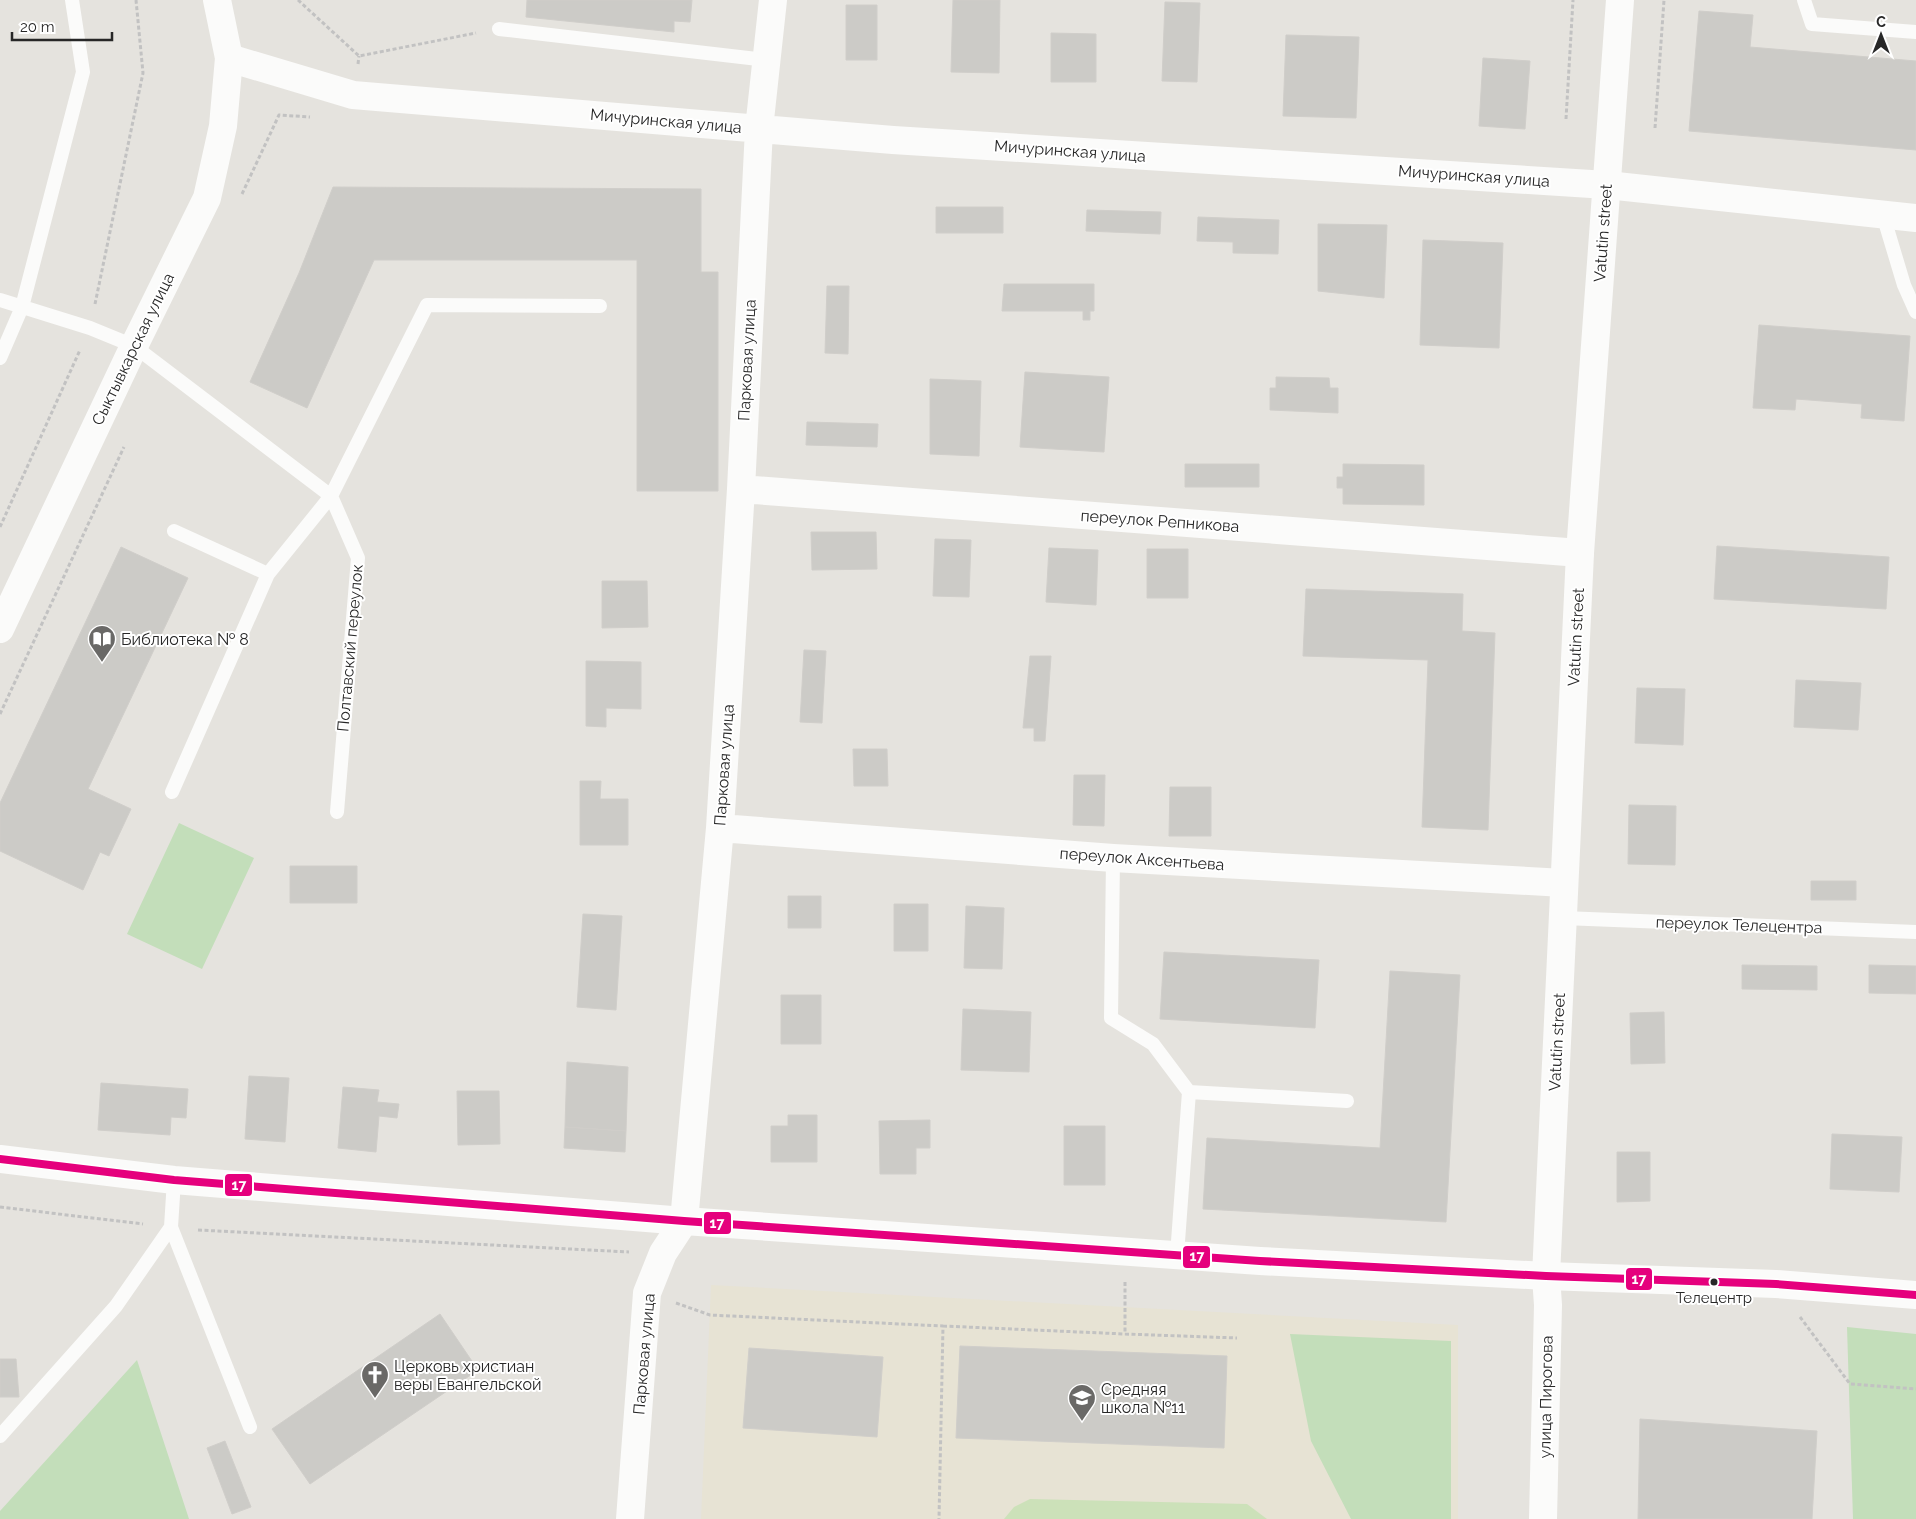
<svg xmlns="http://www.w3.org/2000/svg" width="1916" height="1519" viewBox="0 0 1916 1519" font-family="Raleway,sans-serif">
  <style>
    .education { fill: #e7e3d4 }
    .green { fill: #c3deba }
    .pitch { fill: #cce1b9 }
    .building { fill: #cccbc7; stroke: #d0ceca }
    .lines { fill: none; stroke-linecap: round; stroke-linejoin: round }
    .path { stroke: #c2c2c2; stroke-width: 3; stroke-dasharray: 4 2.5; stroke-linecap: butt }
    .lane { stroke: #fbfbfa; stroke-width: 14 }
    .street { stroke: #fbfbfa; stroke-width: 28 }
    .secondary { stroke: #fbfbfa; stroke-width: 28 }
    .bus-1-casing { stroke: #fff; stroke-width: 11 }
    .bus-1 { stroke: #e5007d; stroke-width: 8 }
    .bus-dot { fill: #272727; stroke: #fff; stroke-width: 2 }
    .labels { text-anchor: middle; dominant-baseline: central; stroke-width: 4; stroke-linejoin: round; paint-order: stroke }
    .bus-label { font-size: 15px; fill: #272727; stroke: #fff }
    .street-label { font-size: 16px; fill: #272727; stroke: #fff }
    .poi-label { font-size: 16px; fill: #272727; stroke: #fff; text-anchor: start }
    .line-badge { stroke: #fff; stroke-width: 2 }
    .badge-label { font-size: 14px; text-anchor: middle; font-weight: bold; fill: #fff }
  </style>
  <rect width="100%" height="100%" fill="#e5e3de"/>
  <!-- education -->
  <path class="education" d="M711 1285 1458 1325V1519H701Z"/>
  <!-- green -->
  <path class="green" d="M179 823 254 858 202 969 127 934Z
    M1847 1327 1916 1334V1519H1853Z
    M1290 1334 1451 1341V1519H1351L1311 1441Z
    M137 1360 189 1519H0V1511Z"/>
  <!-- pitch -->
  <path class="pitch" d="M1030 1499 1247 1504 1267 1519H1004L1014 1507Z"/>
  <!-- building -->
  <path class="building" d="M527 0H692L690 22 674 21V32L526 17Z
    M953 0H1000L999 73 951 72Z
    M1165 2 1200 3 1197 82 1162 81Z
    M846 5H877V60H846Z
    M1699 11 1753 15 1750 47 1916 61V150L1689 131Z
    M1051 33 1096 34V82H1051Z
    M1286 35 1359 37 1356 118 1283 116Z
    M1483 58 1530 61 1525 129 1479 126Z
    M333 187 701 189V272H718V491H637V260H374L307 408 250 382 299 273Z
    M936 207H1003V233H936Z
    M1087 210 1161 212 1160 234 1086 231Z
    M1198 217 1279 220 1278 254 1233 253V242L1197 241Z
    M1318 224 1387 225 1384 298 1318 291Z
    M1423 240 1503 243 1499 348 1420 345Z
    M1004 284H1094V311H1090V320H1083V311H1002Z
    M827 286H849L848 354 825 353Z
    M1759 325 1910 336 1904 421 1861 418 1862 404 1796 399 1795 410 1753 408Z
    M1025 372 1109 377 1104 452 1020 447Z
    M1276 377 1329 378 1330 388H1338V413L1270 410V388H1276Z
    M930 379 981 381 979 456 930 454Z
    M807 422 878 424 877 447 806 445Z
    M1185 464H1259V487H1185Z
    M1343 464 1424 465V505L1343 504V488H1337V477H1343Z
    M811 532H876L877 569 812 570Z
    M935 539 971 540 969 597 933 596Z
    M1717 546 1889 557 1886 609 1714 599Z
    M121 547 188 578 88 789 131 809 109 856 100 852 83 890 0 851V803Z
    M1049 548 1098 550 1096 605 1046 602Z
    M1147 549H1188V598H1147Z
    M602 581H647L648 627 602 628Z
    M1306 589 1463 594 1462 631 1495 633 1488 830 1422 827 1428 660 1303 656Z
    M804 650 826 651 822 723 800 722Z
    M1030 656H1051L1045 741H1034V728H1023Z
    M586 661 641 662V709L606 708V727L586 726Z
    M1796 680 1861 683 1858 730 1794 727Z
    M1637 688 1685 689 1683 745 1635 743Z
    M853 749H887L888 786H854Z
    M1074 775H1105L1104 826 1073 825Z
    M580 781H601L600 799H628V845H580Z
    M1170 787H1211V836H1169Z
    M1629 805 1676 806 1675 865 1628 864Z
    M290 866H357V903H290Z
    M1811 881H1856V900H1811Z
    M788 896H821V928H788Z
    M894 904H928V951H894Z
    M966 906 1004 908 1002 969 964 968Z
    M583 914 622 916 616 1010 577 1007Z
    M1164 952 1319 960 1315 1028 1160 1019Z
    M1742 965 1817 966V990L1742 989Z
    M1869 965 1916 966V994L1869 993Z
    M1390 971 1460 975 1446 1222 1203 1209 1207 1138 1380 1148Z
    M781 995H821V1044H781Z
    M963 1009 1031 1012 1029 1072 961 1070Z
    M1664 1012 1665 1063 1631 1064 1630 1013Z
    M567 1062 628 1067 626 1131 565 1127Z
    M249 1076 289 1078 285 1142 245 1139Z
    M101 1083 188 1089 186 1118 171 1117 170 1135 98 1130Z
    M343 1087 379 1090 377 1102 399 1104 397 1118 379 1116 376 1152 338 1148Z
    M457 1091H499L500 1144 458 1145Z
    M788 1115H817V1162H771V1126H788Z
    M930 1120V1148H916V1174H880L879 1121Z
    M1064 1126H1105V1185H1064Z
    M565 1127 626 1131 625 1152 564 1148Z
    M1832 1134 1902 1137 1899 1192 1830 1189Z
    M1617 1152H1650V1201L1617 1202Z
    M440 1314 478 1370 310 1484 272 1429Z
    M960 1346 1227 1356 1224 1448 956 1438Z
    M749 1348 883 1357 877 1437 743 1428Z
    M0 1359H16L19 1397H0Z
    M1640 1419 1817 1431 1812 1519H1638Z
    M225 1441 251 1507 232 1514 207 1448Z"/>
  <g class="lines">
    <!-- path -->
    <path class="path" d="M298 0 359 56 476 33
      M358 64 359 56
      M1566 119 1573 0
      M1655 128 1664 0
      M242 194 279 115 310 117
      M95 304 143 73 136 0
      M0 527 80 350
      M0 714 124 447
      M0 1207 143 1224
      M198 1230 629 1252
      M1125 1282V1334L1237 1338
      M676 1303 710 1315 943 1326 939 1519
      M1800 1317 1850 1384 1916 1389
      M943 1326 1125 1334"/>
    <!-- lane -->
    <path class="lane" d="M1804 0 1812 24 1916 32
      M499 29 766 60
      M1883 215 1904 285 1916 312
      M0 300 90 328 134 346 331 496 358 558 337 812
      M0 358 22 307 83 72 72 0
      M174 531 268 574
      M172 792 268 574 331 496 427 305 600 306
      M1113 858 1111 1018 1153 1044 1189 1092
      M1563 918 1916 932
      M171 1227 250 1427
      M1177 1255 1189 1092 1347 1101
      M0 1436 116 1306 171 1227 174 1180"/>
    <!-- street -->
    <path class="street" d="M229 58 353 95 893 140 1607 185 1916 218
      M741 489 1580 553
      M720 828 1113 858 1564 883
      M630 1519 647 1293 663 1253 684 1221 720 828 741 489 759 129 773 0
      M1543 1519 1548 1305 1546 1276"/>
    <!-- secondary -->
    <path class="secondary" d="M0 629 134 346 207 198 223 126 229 58 217 0
      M0 1159 174 1180 684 1221 1260 1261 1546 1276 1776 1284 1916 1295
      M1546 1276 1580 553 1620 0"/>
    <defs>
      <path id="bus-1" d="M0 1159 174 1180 684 1221 1260 1261 1546 1276 1776 1284 1916 1295"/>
    </defs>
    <!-- bus-1 casing -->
    <use href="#bus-1" class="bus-1-casing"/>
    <!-- bus-1 -->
    <use href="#bus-1" class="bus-1"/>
  </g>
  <!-- icons -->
  <defs>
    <symbol id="library-pin" viewBox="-11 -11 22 30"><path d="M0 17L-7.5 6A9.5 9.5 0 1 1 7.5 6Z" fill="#6a6967" stroke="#fff"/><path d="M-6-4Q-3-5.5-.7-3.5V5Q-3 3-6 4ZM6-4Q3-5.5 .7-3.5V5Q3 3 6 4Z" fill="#fff"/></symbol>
    <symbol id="church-pin" viewBox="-11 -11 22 30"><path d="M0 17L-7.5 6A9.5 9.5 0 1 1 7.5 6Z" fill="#6a6967" stroke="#fff"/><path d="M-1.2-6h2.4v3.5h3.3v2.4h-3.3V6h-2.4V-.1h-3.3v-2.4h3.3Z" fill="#fff"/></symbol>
    <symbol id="school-pin" viewBox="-11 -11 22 30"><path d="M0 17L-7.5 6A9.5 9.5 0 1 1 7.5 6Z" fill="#6a6967" stroke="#fff"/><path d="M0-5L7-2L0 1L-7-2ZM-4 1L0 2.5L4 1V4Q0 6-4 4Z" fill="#fff"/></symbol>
  </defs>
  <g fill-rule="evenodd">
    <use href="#library-pin" x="86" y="623" width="32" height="43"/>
    <use href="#church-pin" x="359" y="1359" width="32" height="43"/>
    <use href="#school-pin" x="1066" y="1382" width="32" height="43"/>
  </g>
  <!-- markers -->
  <circle class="bus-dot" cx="1714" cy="1282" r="4.5"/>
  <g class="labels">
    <!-- bus labels -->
    <g class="bus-label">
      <text x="1714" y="1298">Телецентр</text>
    </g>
    <!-- street labels -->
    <g class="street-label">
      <text transform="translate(666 121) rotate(5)">Мичуринская улица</text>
      <text transform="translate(1070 151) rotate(4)">Мичуринская улица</text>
      <text transform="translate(1474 176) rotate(4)">Мичуринская улица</text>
      <text transform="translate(1603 233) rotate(-86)">Vatutin street</text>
      <text transform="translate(133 349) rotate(-64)">Сыктывкарская улица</text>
      <text transform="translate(747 360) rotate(-87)">Парковая улица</text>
      <text transform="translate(1160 521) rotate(4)">переулок Репникова</text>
      <text transform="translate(1576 637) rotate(-87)">Vatutin street</text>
      <text transform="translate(350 648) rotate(-85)">Полтавский переулок</text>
      <text transform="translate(724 765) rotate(-86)">Парковая улица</text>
      <text transform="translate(1142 859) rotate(4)">переулок Аксентьева</text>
      <text transform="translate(1739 925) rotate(2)">переулок Телецентра</text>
      <text transform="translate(1557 1042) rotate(-87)">Vatutin street</text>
      <text transform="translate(644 1354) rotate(-85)">Парковая улица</text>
      <text transform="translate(1546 1397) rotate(-89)">улица Пирогова</text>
    </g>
    <!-- poi labels -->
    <g class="poi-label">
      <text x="121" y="639">Библиотека № 8</text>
      <text x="394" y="1366">Церковь христиан<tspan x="394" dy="18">веры Евангельской</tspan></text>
      <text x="1101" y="1389">Средняя<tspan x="1101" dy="18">школа №11</tspan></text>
    </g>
  </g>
  <g class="line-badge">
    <rect x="224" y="1173" width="29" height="24" rx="5" fill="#e5007d"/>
    <rect x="703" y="1211" width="29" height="24" rx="5" fill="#e5007d"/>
    <rect x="1182" y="1245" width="29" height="24" rx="5" fill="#e5007d"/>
    <rect x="1625" y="1267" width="28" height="24" rx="5" fill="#e5007d"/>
  </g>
  <g class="badge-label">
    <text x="239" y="1190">17</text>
    <text x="717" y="1228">17</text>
    <text x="1197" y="1261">17</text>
    <text x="1639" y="1284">17</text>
  </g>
  <!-- north arrow -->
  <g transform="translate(1881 35)" stroke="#ffffff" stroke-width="4" paint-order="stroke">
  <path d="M0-4L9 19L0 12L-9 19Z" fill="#272727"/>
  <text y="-8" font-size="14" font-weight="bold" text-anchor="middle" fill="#272727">С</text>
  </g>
  <!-- scale -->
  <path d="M12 32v8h100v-8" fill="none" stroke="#272727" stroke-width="2.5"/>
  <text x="20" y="32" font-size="15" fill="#272727" stroke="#ffffff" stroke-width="4" paint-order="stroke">20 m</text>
</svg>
